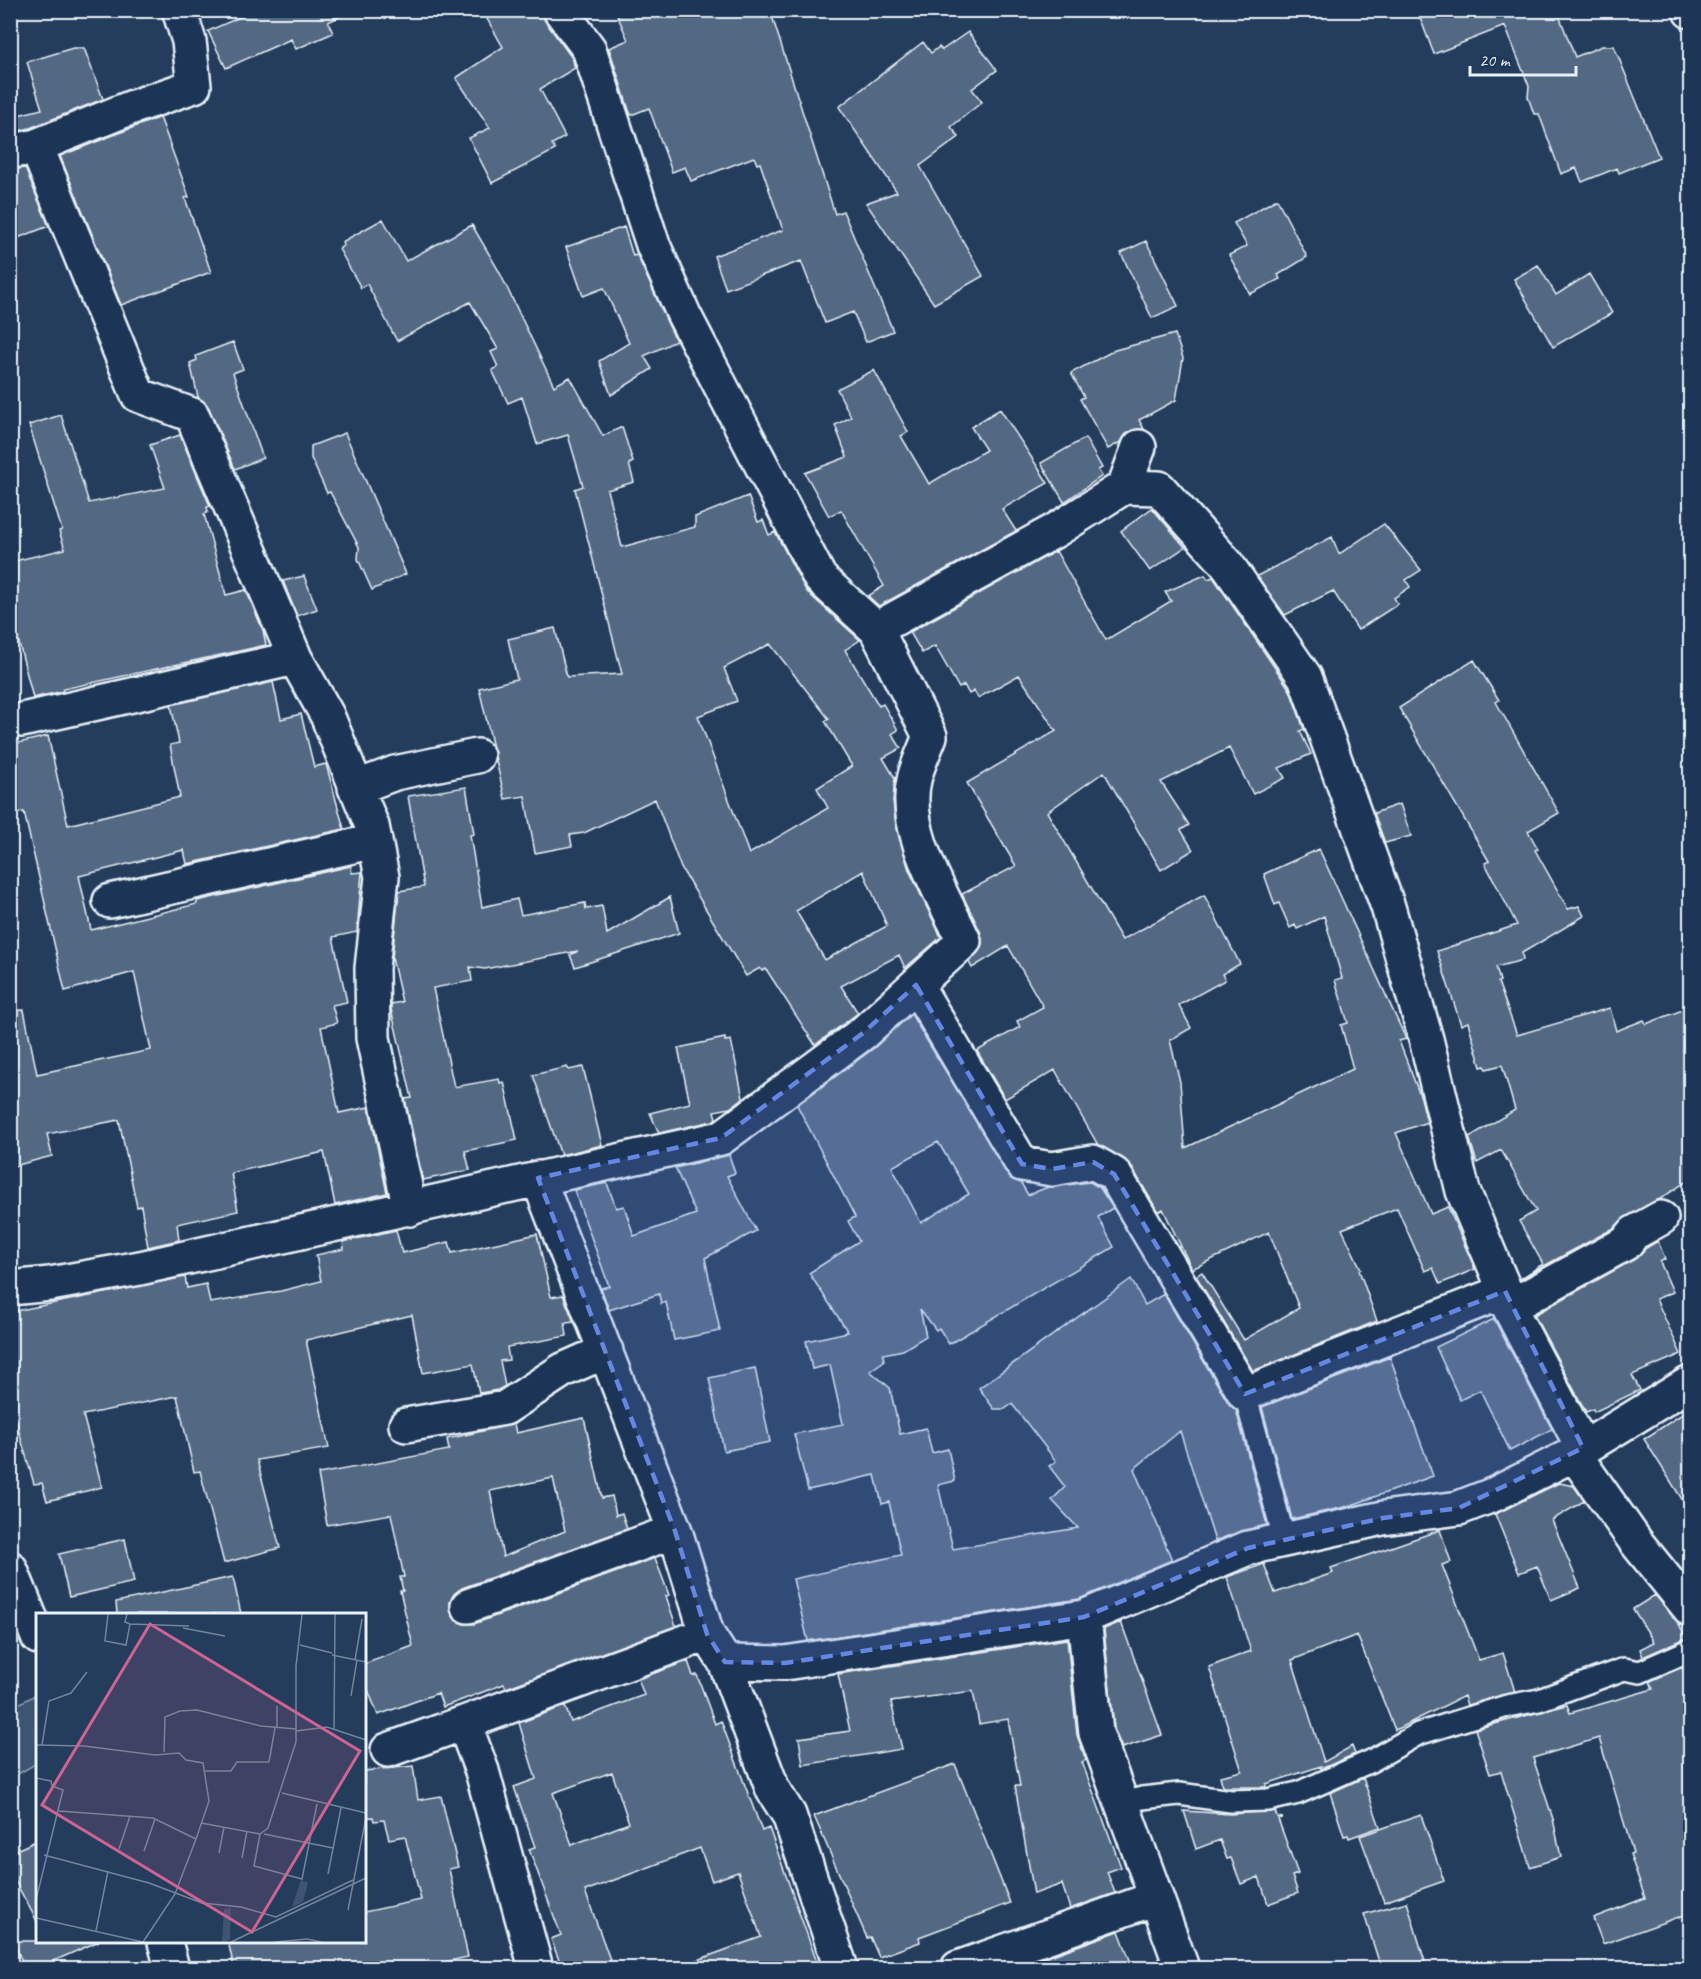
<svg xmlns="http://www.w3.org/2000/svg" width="1701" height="1979" viewBox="0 0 1701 1979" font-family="Caveat,sans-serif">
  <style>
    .green { fill: #3e5472; stroke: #93a2b5; stroke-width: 1.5 }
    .building { fill: #536782; stroke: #e8f1f8; stroke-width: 1.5; fill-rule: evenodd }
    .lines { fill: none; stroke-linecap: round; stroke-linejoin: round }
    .service-casing { stroke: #e8f1f8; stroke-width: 26 }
    .minor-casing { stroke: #e8f1f8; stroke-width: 38 }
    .service { stroke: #1d3557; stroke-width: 21 }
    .minor { stroke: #1d3557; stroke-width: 33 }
    .marked { fill: #6487e3; fill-opacity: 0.2; stroke: #6487e3; stroke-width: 4.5; stroke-dasharray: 12 8; stroke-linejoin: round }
    .inset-road { fill: none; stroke: #73859b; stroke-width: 1.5 }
    .view { fill: #cf6492; fill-opacity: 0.15; stroke: #cf6492; stroke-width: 3 }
    .inset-edge { fill: none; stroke: #e8f1f8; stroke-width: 3 }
  </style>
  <rect width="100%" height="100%" fill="#253d5d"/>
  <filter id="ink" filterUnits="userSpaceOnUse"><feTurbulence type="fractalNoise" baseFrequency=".0167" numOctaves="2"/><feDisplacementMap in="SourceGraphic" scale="12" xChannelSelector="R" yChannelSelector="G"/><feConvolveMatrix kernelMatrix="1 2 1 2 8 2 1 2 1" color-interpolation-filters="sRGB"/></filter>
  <g filter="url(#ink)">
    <!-- green -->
    <path class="green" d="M37 1694V1763L11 1778V1708Z"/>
    <!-- building -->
    <path class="building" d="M256 10H354L328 22 333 33 296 49 291 39 226 68 208 31Z
      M482 10H542L545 21 572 58 575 68 540 89 565 137 552 144 555 150 492 183 469 138 490 128 456 78 503 47Z
      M615 10H770L835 214 843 211 893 331 866 342 853 312 825 323 801 261 726 289 714 256 783 230 760 163 757 164 754 157 691 181 685 167 672 172 649 108 631 115 629 110 609 48 628 40Z
      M1417 10H1557L1575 57 1602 46H1614L1659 157 1619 173 1617 168 1582 182 1576 168 1561 174 1539 114H1534L1528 97 1529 86 1505 26 1434 54Z
      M968 32 997 70 972 89 982 102 951 127 959 137 920 166 983 276 934 304 866 203 897 192 839 107 923 42 931 53 939 47 942 50Z
      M73 48H84L103 99 30 128 10 133V117L42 109 27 62Z
      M160 117 189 197 185 198 211 272 121 305 60 156Z
      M25 168 49 226 10 241V170Z
      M1277 199 1307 257 1278 275 1280 279 1250 294 1229 255 1247 246 1234 223Z
      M383 219 406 261 472 225 499 271 554 386 570 377 603 436 622 427 633 462 629 464 634 482 607 490 622 547 695 527V517L748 496 758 522 763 520 769 535 775 532 807 592 860 640 845 650 879 706 883 704 898 730 892 734 901 748 883 758 895 778 893 801 896 825 909 870 941 937 905 968 899 955 841 986 858 1013 815 1045 766 969 762 971 760 968 746 976 681 868 655 799 584 833 570 835 572 846 535 853 525 796 505 799 479 688 517 679 508 639 555 628 567 677 622 674 575 489 583 486 568 435 537 444 522 397 508 403 492 370 498 367 491 352 498 349 470 302 397 341 367 284 361 288 339 249 344 245 342 242ZM770 644 829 719 825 721 852 766 817 788 828 808 749 854 698 716 737 701 724 668ZM863 871 887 926 825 960 796 911Z
      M624 227 633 256 637 255 676 341 644 356 652 369 611 395 599 361 629 343 604 288 583 296 566 247Z
      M1146 241 1178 306 1152 318 1121 253Z
      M1538 265 1556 295 1589 274 1612 313 1553 347 1514 279Z
      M1175 334 1183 358 1176 400 1139 420 1144 429 1128 432 1121 442 1108 449 1080 399 1084 397 1071 373 1115 350Z
      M233 342 243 369 233 373 263 458 235 469 209 408 198 397 190 363 197 360 196 356Z
      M874 370 908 432 901 436 929 484 986 450 971 427 1000 409 1048 483 1002 509 1016 531 879 606 868 596 884 586 841 510 829 516 805 473 847 457 835 425 851 417 837 389Z
      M61 415 89 503 165 488 150 445 180 435 210 506 207 507 208 512 204 514 226 595 246 590 263 630 266 645 63 689V691L33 698 10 608V562L65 549 59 531 62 530 29 425Z
      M345 433 406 574 372 590 358 559 359 547 330 492 327 493 311 458V446Z
      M1085 438 1102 468 1098 470 1102 476 1064 502 1041 463Z
      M1152 508 1185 547 1150 571 1121 531Z
      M1384 524 1421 570 1406 580 1410 587 1394 598 1398 604 1358 630 1333 591 1285 615 1257 576 1332 537 1339 554Z
      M1056 551 1106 640 1171 601 1165 592 1205 575 1208 579 1213 577 1290 690 1304 729 1300 731 1311 754 1279 768 1285 778 1253 794 1229 748 1161 782 1189 825 1181 830 1193 850 1161 870 1104 772 1047 812 1122 940 1204 895 1240 964 1222 974 1225 980 1179 1005 1191 1028 1170 1040 1180 1082 1185 1148 1353 1069 1341 1025 1348 1023 1335 980 1342 978 1324 916 1297 929 1295 925 1290 928 1279 903 1275 905 1264 874 1319 849 1406 1039 1399 1041 1421 1098 1427 1122 1396 1133 1431 1214 1448 1207 1475 1269 1440 1284 1433 1268 1425 1271 1397 1208 1342 1229 1361 1269 1359 1270 1377 1321 1253 1371 1196 1276 1202 1272 1244 1340 1299 1308 1269 1232 1192 1269 1163 1209 1158 1212 1130 1164 1098 1145 1055 1070 1005 1099 977 1051 1020 1027 1017 1021 1043 1007 1008 946 972 968 969 962 982 944 981 933 962 894 1016 866 967 783 1056 731 1019 675 978 698 974 691 969 694 964 685 959 688 935 646 922 653 910 632Z
      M304 576 317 609 297 616 283 581Z
      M1474 660 1499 700 1496 702 1559 813 1528 831 1538 849 1535 850 1568 909 1579 906 1584 916 1522 953 1523 960 1496 967 1500 981 1498 982 1517 1035 1610 1008 1616 1031 1644 1020 1646 1024 1690 1007V1179L1660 1199 1625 1217 1614 1228 1520 1279 1543 1264 1519 1221 1536 1211 1501 1150 1477 1163 1469 1137 1515 1110 1502 1065 1486 1069 1485 1066 1481 1067 1468 1022 1461 1025 1437 951 1517 925 1485 863 1489 861 1399 708Z
      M273 682 281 719 301 714 314 767 326 764 344 829 187 864 184 850 79 876 91 930 197 904V901L351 866 352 873 362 872 357 932 333 937 347 1002 332 1005 337 1023 321 1027 339 1113 369 1107 387 1193 335 1205 324 1152 231 1173 238 1211 177 1224 179 1240 148 1247 141 1206 137 1207 119 1120 47 1134 52 1156 10 1167V1011L24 1010 37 1074 151 1050 134 972 65 991 24 812 14 814 10 799V745L48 736 68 825 180 797 170 745 179 743 171 705Z
      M466 787 474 834 470 835 482 907 517 899 521 915 585 903 586 909 602 906 607 934 670 897 679 933 575 967 570 955 578 951 485 969 470 967 472 981 433 988 454 1087 499 1079 500 1083 504 1082 517 1140 465 1151 470 1170 423 1180 405 1099 412 1098 391 1009V1004L402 1002 392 958 399 891 424 887 408 796Z
      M1400 804 1411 836 1385 843 1374 813Z
      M911 1014 1011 1179 1021 1183 1028 1195 1048 1187 1090 1182 1100 1188 1113 1208 1098 1217 1114 1247 949 1344 939 1328 936 1330 920 1309 926 1336 903 1350 883 1354 884 1361 870 1371 890 1388 900 1434 926 1428 932 1453 948 1449 955 1481 938 1485 953 1549 1078 1528 1052 1500 1065 1487 1049 1466 1056 1461 1012 1404 1005 1409H994L979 1388 1131 1279 1145 1305 1164 1294 1229 1404 1236 1410 1267 1525 1241 1531 1215 1541 1180 1431 1134 1469 1172 1560 1079 1599 808 1641 793 1579 901 1555 889 1502 882 1504 875 1475 808 1490 794 1434 843 1424 830 1365 812 1369 806 1341 848 1332 809 1273 859 1241 848 1221 855 1217 797 1105 874 1048ZM938 1142 969 1194 921 1223 892 1167Z
      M725 1038V1041L731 1040 743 1098 730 1108 714 1111 716 1118 713 1121 659 1133 650 1113 690 1103 678 1048Z
      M567 1067 569 1070 583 1067 602 1145 561 1155 533 1075Z
      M729 1155 735 1173 727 1176 756 1231 705 1258 720 1331 674 1340 666 1302 661 1304 659 1294 609 1310 601 1288 609 1286 574 1190 607 1183 616 1208 624 1206 634 1236 696 1214 675 1168Z
      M396 1230 402 1253 449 1242 452 1253 537 1234 551 1297 563 1295 574 1322 565 1323 567 1336 507 1347 509 1360 500 1361 505 1386 498 1390 479 1393 473 1364 423 1373 412 1315 306 1340 329 1448 257 1460 280 1548 224 1563 200 1471 194 1472 177 1396 83 1415 102 1487 47 1501 42 1483 34 1484 10 1400V1312L185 1277 187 1288 206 1284 210 1303 281 1291 321 1281 316 1255 344 1249 343 1242Z
      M1658 1241 1665 1259 1660 1262 1673 1292 1656 1299 1681 1354 1632 1375 1640 1390 1594 1412 1593 1409 1586 1412 1534 1315 1635 1259 1646 1248Z
      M1494 1319 1552 1429 1510 1451 1480 1390 1460 1400 1436 1347Z
      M1390 1357 1433 1476 1349 1506 1292 1519 1262 1407Z
      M755 1368 770 1442 724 1451 709 1378Z
      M1690 1409V1512L1644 1439Z
      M584 1418 602 1498 612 1496 616 1515 622 1513 627 1529 462 1588 454 1594 450 1602 451 1613 456 1621 464 1624H474L655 1558 669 1595 666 1596 676 1626 506 1688 504 1684 443 1707 438 1693 378 1715 364 1680V1664L413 1646 400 1591H403L400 1577H404L391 1514 327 1525 318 1474 449 1450 447 1439 514 1424 516 1433ZM553 1478 565 1531 503 1557 490 1491Z
      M1559 1483 1574 1486 1584 1501 1552 1520 1580 1588 1551 1600 1537 1566 1519 1573 1495 1514Z
      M1440 1530 1451 1562 1442 1565 1479 1660 1503 1653 1515 1692 1467 1705 1464 1696 1395 1730 1357 1635 1292 1660 1324 1762 1352 1746 1355 1754 1321 1769V1766L1266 1784V1787H1223L1220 1776 1242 1771 1209 1667 1251 1651 1227 1577 1264 1564 1275 1593 1333 1573 1331 1568Z
      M125 1539 134 1582 69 1597 59 1554Z
      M233 1577 241 1614H117L116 1602Z
      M1655 1595 1678 1622 1686 1638 1643 1657 1640 1649 1654 1642 1633 1609Z
      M1121 1622 1162 1735 1122 1748 1114 1729 1104 1629Z
      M1067 1639 1077 1735 1086 1760 1082 1762 1121 1867 1107 1872 1115 1893 1070 1909 1062 1884 1034 1894 1015 1786H1020L1008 1719 979 1724 973 1691 891 1702 902 1749 803 1765 799 1738 850 1731 838 1674Z
      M688 1661 693 1676 697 1675 715 1724 721 1721 762 1831 769 1828 819 1968H685L684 1965 761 1937 738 1872 712 1881 700 1848 585 1891 613 1968H562L551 1939 561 1935 529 1849 535 1847 514 1787 536 1779 519 1723 565 1706 571 1722 644 1695 638 1679ZM612 1772 629 1823 572 1845 553 1793Z
      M1683 1667 1690 1688V1913L1603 1944 1593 1918 1645 1898 1630 1854 1633 1853 1599 1738 1533 1758 1553 1819 1561 1857 1530 1867 1501 1771 1490 1774 1475 1729 1567 1705 1570 1713 1653 1689 1650 1681Z
      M955 1764 1010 1903 919 1937 920 1942 879 1957 870 1937 867 1938 814 1816Z
      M413 1766 418 1800 441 1796 458 1867 449 1869 468 1957 417 1968H234L228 1941H364V1912L421 1900 405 1836 389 1839 384 1820 374 1821 373 1817 364 1818V1771Z
      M1363 1778 1380 1827 1349 1838 1348 1835 1344 1836 1330 1793Z
      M1184 1811 1230 1814 1275 1811 1277 1817 1283 1818 1278 1819 1298 1874 1292 1876 1298 1893 1268 1904 1259 1877 1241 1884 1231 1858 1227 1859 1220 1840 1196 1849Z
      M1421 1815 1444 1881 1384 1902 1360 1836Z
      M38 1840V1923L10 1872V1853Z
      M1407 1902 1425 1962 1401 1968H1381L1364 1914Z
      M1119 1931 1133 1968H1026L1025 1965Z
      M13 1941H99L38 1968H25Z"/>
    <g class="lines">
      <defs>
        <path id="service" d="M1245 1394 1284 1538
          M1122 1804 1142 1798 1179 1794 1231 1801 1268 1800 1298 1793 1371 1761 1418 1734 1507 1706 1539 1700 1624 1669 1640 1672 1690 1650"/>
        <path id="minor" d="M1690 10V11
          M36 146 138 395 192 415 295 658 327 715 372 826 382 877 372 968 373 1038 410 1209
          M10 152 36 146 130 108 194 86 189 41 179 10
          M1124 487 1139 447
          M876 629 1056 530 1124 487 1159 488 1226 563 1305 677 1388 907 1426 1039 1463 1191 1505 1291 1509 1307 1583 1448
          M22 720 295 658
          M355 788 395 773 477 756
          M110 901 375 841
          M916 985 1022 1164 1052 1169 1093 1162 1114 1174 1245 1394 1505 1291
          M538 1178 675 1531 707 1634 725 1662 785 1663 1084 1617 1248 1548 1383 1518 1459 1508 1495 1494 1574 1454 1690 1383
          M10 1288 50 1284 140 1268 721 1138 863 1033 964 941C943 895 902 831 914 780 917 765 925 750 930 736L876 629 820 578 684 315 653 245 589 49 560 10
          M1509 1307 1626 1243 1634 1233 1661 1218
          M406 1425 505 1408 563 1370 606 1351
          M1574 1454 1636 1542 1690 1609
          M10 1568 38 1637
          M468 1606 675 1531
          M1084 1617 1096 1733 1182 1968
          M725 1662 773 1790 789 1815 841 1968
          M388 1750 464 1723
          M165 1942 172 1968
          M536 1968 482 1771 464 1723 707 1634
          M958 1968 1156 1898"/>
      </defs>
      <!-- service casing -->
      <use href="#service" class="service-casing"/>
      <!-- minor casing -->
      <use href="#minor" class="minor-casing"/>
      <!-- service -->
      <use href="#service" class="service"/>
      <!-- minor -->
      <use href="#minor" class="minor"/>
    </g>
  </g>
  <!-- marked area -->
  <path class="marked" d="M916 985 1022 1164 1052 1169 1093 1162 1114 1174 1245 1394 1505 1291 1583 1448 1459 1508 1383 1518 1248 1548 1084 1617 785 1663 725 1662 707 1634 675 1531 538 1178 721 1138 863 1033Z"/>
  <!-- overview -->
  <g transform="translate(36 1613)">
    <rect width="330" height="330" fill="#253d5d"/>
    <path d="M265 267 272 270 267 289 256 294ZM195 295 194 327 186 329 188 296Z" fill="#3e5472"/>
    <path class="inset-road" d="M72 1 69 28 90 32 94 11 89 9 91 1M94 11 153 13M147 15 189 23M264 32 296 40M296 42 330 49M319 47 326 6M315 83 321 47M241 115V93M298 117 299 1M260 118 291 114 330 127M0 132 48 133 119 142 143 140 150 147 167 150 173 188 160 226 139 281 107 329M6 132 13 88 35 80 51 59M128 139 129 104 144 98 161 97 225 113 260 116M169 158H195L201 149H233L239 115M0 165 15 168 16 173 27 177 0 287M246 180 330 200M23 198 117 205 160 226M165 210 224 221 232 215 260 129V53L266 1M224 221 218 253 266 266 281 191M228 221 297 235M83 236 94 203M108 238 119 206M183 240 188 214M8 242 113 270 166 290 205 294 240 304 317 267M206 245 211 218M292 261 305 195M312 297 330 204M0 305 107 329M60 318 72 258M195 329 330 265M239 329 271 326 285 329"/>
    <path class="view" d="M114 11 324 138 216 319 6 192Z"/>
    <rect width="330" height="330" class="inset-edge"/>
  </g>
  <!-- margin -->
  <rect width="1701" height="1979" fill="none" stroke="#1d3557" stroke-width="36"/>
  <rect x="18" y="18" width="1665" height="1943" fill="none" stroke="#e8f1f8" stroke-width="2" filter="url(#ink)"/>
  <!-- scale -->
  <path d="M1470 66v9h106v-9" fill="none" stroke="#e8f1f8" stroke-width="3"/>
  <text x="1479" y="66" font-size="18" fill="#e8f1f8" stroke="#1d3557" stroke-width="4.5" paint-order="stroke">20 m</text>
</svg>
